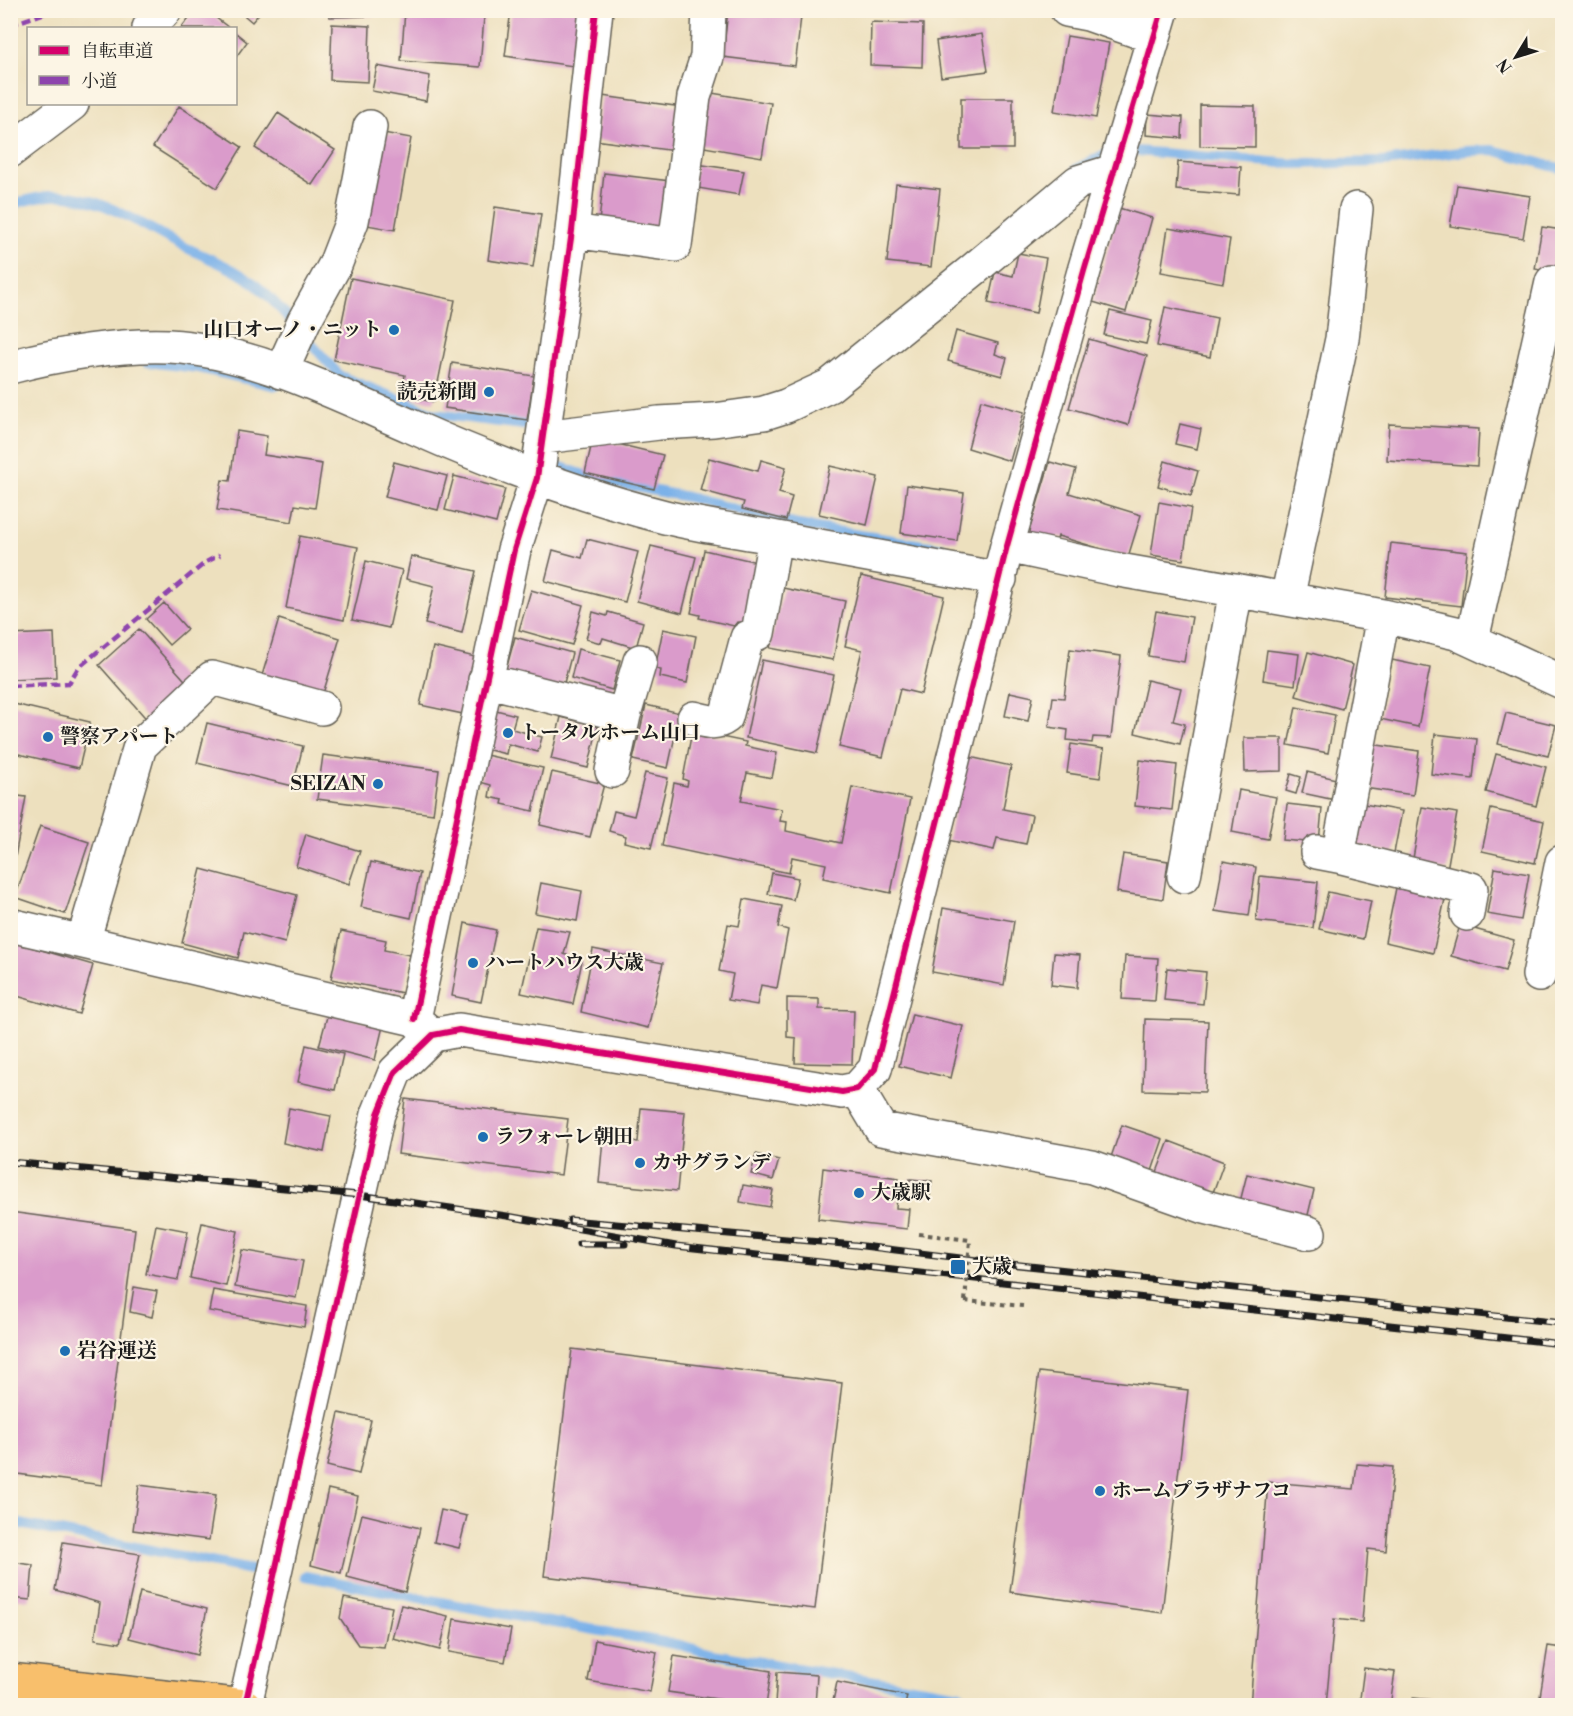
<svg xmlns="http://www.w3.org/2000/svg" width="1573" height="1716" viewBox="0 0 1573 1716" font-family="'Libre Bodoni','Noto Serif JP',serif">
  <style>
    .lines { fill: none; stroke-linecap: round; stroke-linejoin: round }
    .stream { stroke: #7ab1e9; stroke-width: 10 }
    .building { fill: #da9bcb }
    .minor-casing { stroke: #656155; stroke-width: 36 }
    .major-casing { stroke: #656155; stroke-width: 36 }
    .path { stroke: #656155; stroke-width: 4; stroke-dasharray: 4.5 4.5; stroke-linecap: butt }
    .minor { stroke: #fff; stroke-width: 33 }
    .major { stroke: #f8bf6c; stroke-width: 33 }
    .rail-casing { stroke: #1c1c1c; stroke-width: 7 }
    .rail { stroke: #fcf5e5; stroke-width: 4.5; stroke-dasharray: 14; stroke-linecap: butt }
    .path-bridge { stroke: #656155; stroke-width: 4; stroke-dasharray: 4.5 4.5; stroke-linecap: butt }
    .quiet { stroke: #8e44ad; stroke-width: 4.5; stroke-dasharray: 9 4.5; stroke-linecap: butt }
    .cycleway-casing { stroke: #fcf5e5; stroke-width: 10 }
    .cycleway { stroke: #d6006c; stroke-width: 6 }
    .poi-dot { fill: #1f6fb2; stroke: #fcf5e5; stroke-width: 2 }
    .labels { text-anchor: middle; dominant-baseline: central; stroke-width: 4.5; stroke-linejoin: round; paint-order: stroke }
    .poi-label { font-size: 20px; font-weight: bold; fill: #1c1c1c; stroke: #fcf5e5; text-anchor: start }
  </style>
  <rect width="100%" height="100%" fill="#fcf5e5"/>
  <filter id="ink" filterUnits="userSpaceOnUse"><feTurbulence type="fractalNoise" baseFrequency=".0167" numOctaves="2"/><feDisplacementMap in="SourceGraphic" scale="12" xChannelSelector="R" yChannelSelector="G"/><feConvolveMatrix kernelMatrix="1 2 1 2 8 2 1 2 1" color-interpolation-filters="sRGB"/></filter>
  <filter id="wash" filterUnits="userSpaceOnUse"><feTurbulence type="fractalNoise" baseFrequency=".008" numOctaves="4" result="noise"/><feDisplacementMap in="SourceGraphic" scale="24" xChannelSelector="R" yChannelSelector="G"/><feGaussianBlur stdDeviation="1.35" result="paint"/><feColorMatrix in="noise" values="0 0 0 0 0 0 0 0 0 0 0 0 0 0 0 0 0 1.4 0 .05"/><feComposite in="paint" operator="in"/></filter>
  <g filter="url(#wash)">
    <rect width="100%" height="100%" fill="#ede0be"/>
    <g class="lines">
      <!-- stream -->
      <path class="stream" d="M1136 151 1294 164 1383 162 1467 151 1493 150 1562 169
        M1076 169 1107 153
        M10 205C30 199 48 194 68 196 109 201 145 227 181 245 206 258 234 267 257 286 270 296 281 310 292 322
        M308 340 340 376 435 414 531 426
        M147 362 198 368 276 386
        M561 467 599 480 687 497 798 525 942 548
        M10 1522 251 1570
        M305 1576 493 1612 680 1645 713 1654 960 1695 972 1702 990 1706"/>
    </g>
    <g id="blocks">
      <!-- building -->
      <path class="building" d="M195 10H206L229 28H181Z
        M238 10H262L252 22Z
        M329 10H375V16L329 17Z
        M511 10H580L573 66 505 56Z
        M728 10H745L801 17 795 66 723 57Z
        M405 11 484 17 480 67 401 61Z
        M871 22 923 24 922 67 870 65Z
        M332 24 370 26 368 82 330 80Z
        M236 33 247 42 236 57Z
        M982 34 988 71 941 77 936 41Z
        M1067 36 1109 43 1096 118 1054 111Z
        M377 66 430 76 426 101 372 91Z
        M706 92 771 103 762 157 698 146Z
        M602 96 682 107 675 151 595 140Z
        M961 98H1013V149H961Z
        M1200 105 1255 106V147L1200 146Z
        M179 106 242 147 217 188 153 147Z
        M278 113 335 150 312 185 255 148Z
        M1147 114 1183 117 1182 138 1146 135Z
        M378 132 411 138 395 230 361 224Z
        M1178 162 1241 167 1239 195 1176 190Z
        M696 164 744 171 739 195 692 187Z
        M604 173 670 181 664 230 599 222Z
        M896 184 940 189 931 267 887 262Z
        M1457 185 1530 196 1523 238 1450 226Z
        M495 207 541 214 533 267 488 260Z
        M1119 208 1152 218 1126 312 1093 302Z
        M1542 227 1562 230V274L1535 269Z
        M1168 228 1230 239 1223 283 1161 272Z
        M1018 253 1046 258 1036 313 988 303 995 272 1013 276Z
        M351 278 455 300 434 402 401 396 405 375 334 360Z
        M1165 307 1217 318 1210 357 1157 346Z
        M1110 311 1152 321 1146 344 1104 335Z
        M956 331 998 343 995 354 1007 358 1002 376 948 361Z
        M1089 339 1147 356 1128 425 1069 408Z
        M452 363 534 376 527 420 445 408Z
        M981 400 1024 412 1010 461 968 448Z
        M1180 424 1201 429 1197 449 1175 444Z
        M1389 424 1479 429 1477 466 1387 460Z
        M237 431 267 436 264 455 322 464 315 508 295 505 292 522 217 510 222 480 230 481Z
        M593 438 663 455 654 489 585 473Z
        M709 458 758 471 761 460 786 467 779 493 792 497 786 520 742 509 744 502 700 490Z
        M1165 461 1198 471 1191 496 1158 486Z
        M394 462 447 476 438 510 385 497Z
        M1050 462 1076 469 1069 493 1141 515 1128 557 1058 536 1056 543 1028 535Z
        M830 466 878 477 867 525 819 514Z
        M454 476 505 489 496 523 445 510Z
        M907 485 964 493 957 541 901 533Z
        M1159 502 1191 508 1183 560 1151 555Z
        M300 536 358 547 344 620 286 608Z
        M587 539 638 552 625 602 545 581 553 550 582 558Z
        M1391 543 1467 552 1461 606 1385 597Z
        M651 546 696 557 682 613 637 601Z
        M704 550 757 562 745 623 737 622 734 626 699 618 700 615 691 613Z
        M411 556 476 571 462 633 425 624 434 586 406 579Z
        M366 561 402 570 389 628 352 620Z
        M861 576 944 596 921 694 900 689 883 757 839 747 862 650 845 646Z
        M783 588 845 601 833 660 770 648Z
        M531 590 583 605 572 645 519 630Z
        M164 603 187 629 169 645 146 619Z
        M1156 611 1192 617 1184 662 1148 656Z
        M593 612 607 616 608 612 643 622 636 648 603 638 601 643 586 639Z
        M279 619 340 638 322 697 261 679Z
        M139 629 191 687 150 723 99 665Z
        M663 629 696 636 687 683 660 677 661 670 655 669Z
        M54 633 56 677 10 679V635Z
        M515 637 572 653 561 694 504 677Z
        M433 647 475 657 463 714 420 705Z
        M578 649 620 660 612 690 571 678Z
        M1070 649 1121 656 1111 738 1093 737 1092 743 1067 740 1068 730 1049 727 1053 697 1064 698Z
        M1267 650 1299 654 1295 685 1263 680Z
        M1308 652 1353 665 1342 709 1296 696Z
        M762 660 834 675 817 753 746 738Z
        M1392 660 1430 668 1418 727 1380 719Z
        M1147 680 1181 688 1173 721 1185 724 1180 744 1135 733Z
        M1010 692 1033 697 1028 721 1005 716Z
        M10 703 90 722 79 768 10 752Z
        M646 705 680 713 668 768 633 760Z
        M1296 707 1335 715 1328 753 1288 745Z
        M496 710 516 715 512 729 542 737 538 752 508 744 506 754 485 749Z
        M1506 713 1556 725 1548 756 1498 744Z
        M561 717 598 726 588 768 551 759Z
        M207 723 303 746 293 786 197 763Z
        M692 731 746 742 745 746 777 753 772 778 747 773 741 801 782 809 780 821 787 822 786 831 841 843 852 787 910 799 891 893 823 878 826 864 792 857 789 873 662 846 674 783 687 786 688 781 683 779Z
        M1435 734 1477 739 1473 779 1431 774Z
        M1244 738H1282V771L1245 772Z
        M1071 744 1104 749 1100 778 1067 773Z
        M1370 744 1419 751 1413 795 1364 788Z
        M1496 754 1546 767 1536 806 1486 792Z
        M323 755 439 770 433 814 317 799Z
        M486 755 543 768 533 811 502 804 503 800 489 797 491 785 480 782Z
        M965 756 1011 766 1003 809 1032 815 1026 844 997 838 994 850 948 840Z
        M1140 760 1177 765 1172 810 1135 806Z
        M552 772 604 784 590 837 540 825Z
        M1307 772 1340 780 1335 800 1302 793Z
        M645 773 668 778 651 848 624 842 626 836 609 831 614 811 634 816Z
        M1291 774 1301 777 1296 794 1286 791Z
        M1239 790 1276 797 1268 839 1232 832Z
        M10 795 26 797 15 857 10 856Z
        M1287 804 1322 808 1319 843 1283 840Z
        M1364 804 1402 811 1394 853 1357 845Z
        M1422 807 1457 813 1447 870 1412 864Z
        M1491 809 1544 821 1535 863 1482 851Z
        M40 826 89 842 65 914 15 897Z
        M306 834 360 851 349 884 296 866Z
        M1123 854 1168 861 1163 899 1117 892Z
        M1223 861 1256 867 1249 916 1215 911Z
        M371 862 420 873 411 918 361 907Z
        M1495 868 1529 874 1521 920 1487 914Z
        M201 869 297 895 285 943 244 932 238 958 182 943Z
        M772 873 798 878 793 900 768 894Z
        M1260 876 1318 882 1313 928 1256 921Z
        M541 883 582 891 577 921 535 913Z
        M1396 888 1445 899 1433 953 1385 942Z
        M1328 892 1371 901 1363 939 1319 929Z
        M744 899 782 906 778 927 788 930 777 988 761 985 757 1005 728 1000 733 974 719 971 728 924 739 926Z
        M943 908 1014 921 1004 985 932 972Z
        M465 923 496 930 481 1002 452 996Z
        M1460 925 1514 940 1505 971 1451 956Z
        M536 927 570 932 564 954 582 961 573 1004 521 993Z
        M341 931 386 940 384 950 410 955 403 993 331 979Z
        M10 941 93 965 79 1014 10 994Z
        M593 949 663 963 648 1028 581 1012Z
        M1054 953 1080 955 1077 988 1051 985Z
        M1125 956 1158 958 1155 1001 1122 999Z
        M1167 968 1206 972 1203 1004 1164 1000Z
        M787 998 819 999V1009L854 1010 852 1064 795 1063 796 1038 787 1037Z
        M328 1013 383 1026 375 1060 319 1046Z
        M912 1014 963 1026 951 1078 899 1066Z
        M1145 1019 1208 1021 1205 1092 1143 1090Z
        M306 1045 343 1054 335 1090 298 1082Z
        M405 1099 568 1119 561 1175 398 1154Z
        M289 1108 331 1116 324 1152 283 1143Z
        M641 1108 685 1112 677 1191 599 1183 603 1139 638 1142Z
        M1122 1125 1163 1139 1150 1177 1109 1163Z
        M1169 1141 1224 1162 1211 1198 1155 1177Z
        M756 1154 779 1160 773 1180 751 1174Z
        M823 1168 899 1178 896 1208 909 1209 907 1229 818 1219Z
        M1247 1174 1314 1190 1307 1219 1240 1202Z
        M910 1179 932 1181 930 1196 908 1193Z
        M743 1185 773 1190 770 1207 740 1202Z
        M10 1212 135 1229 102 1485 10 1473Z
        M202 1223 238 1231 226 1286 190 1278Z
        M156 1225 188 1231 178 1280 146 1274Z
        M242 1250 303 1261 296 1298 235 1287Z
        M134 1287 157 1291 152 1317 130 1312Z
        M213 1290 307 1306 304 1327 209 1311Z
        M572 1349 842 1383 815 1609 544 1576Z
        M1039 1372 1188 1390 1162 1613 1010 1592Z
        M339 1413 371 1420 359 1474 327 1466Z
        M1357 1464 1393 1467 1386 1551 1368 1549 1362 1622 1334 1619 1326 1706H1250L1268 1482 1354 1489Z
        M139 1485 216 1495 209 1540 133 1530Z
        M328 1489 358 1496 341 1573 311 1565Z
        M441 1510 467 1516 459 1548 434 1542Z
        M362 1514 420 1528 405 1592 347 1577Z
        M63 1542 140 1554 120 1643 95 1639 100 1603 55 1590Z
        M10 1562 33 1565 30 1600 10 1598Z
        M140 1592 207 1609 197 1655 129 1638Z
        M344 1598 392 1607 384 1647 358 1645 340 1618Z
        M401 1605 448 1616 440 1650 392 1638Z
        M454 1619 511 1629 505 1662 449 1652Z
        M595 1640 657 1652 650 1692 588 1681Z
        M1548 1646 1562 1648V1706L1539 1703Z
        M674 1656 771 1671 766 1706 668 1692Z
        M1364 1668 1395 1672 1390 1706H1359Z
        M777 1672 817 1675 815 1706 775 1705Z
        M837 1682 907 1696 905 1706H832Z
        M1413 1698 1474 1704V1706H1412Z"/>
    </g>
  </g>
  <g filter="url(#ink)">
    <use href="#blocks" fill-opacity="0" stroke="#656155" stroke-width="1.5"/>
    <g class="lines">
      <defs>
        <path id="minor" d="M1067 10 1088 14 1154 37
          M149 28 165 10
          M10 151 72 104
          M572 231 675 245 694 97 707 57 709 10
          M10 367C58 354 119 344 169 346 253 351 337 394 413 427 494 463 579 495 665 517 698 525 733 530 767 536 844 551 922 565 1000 579
          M281 372 304 321 335 265 352 221 370 127
          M543 437 659 423 714 420 764 413 786 406 829 386 973 270 1078 182 1114 171
          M1007 546 1119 570 1383 616 1456 633 1562 682
          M1287 599 1342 339 1356 209
          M1472 640 1552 282
          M485 680 624 715 612 771
          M624 715 640 661
          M694 718C707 721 715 725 726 717L747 638 758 633 775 538
          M1317 852 1338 856 1383 616
          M1338 856 1471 889 1467 914
          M1184 876 1236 590
          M10 925 414 1019 431 1034
          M83 942 140 746 212 678 322 708
          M1539 975 1562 862
          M414 1019 514 550 537 478 572 231 596 10
          M857 1089 881 1129 1092 1167 1205 1207 1309 1233
          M251 1706 245 1705 378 1114 395 1072 433 1035 459 1030 842 1092 857 1089 875 1069 1007 546 1084 271 1162 10"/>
        <path id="major" d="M10 1680 245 1706"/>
      </defs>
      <!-- minor casing -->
      <use href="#minor" class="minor-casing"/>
      <!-- major casing -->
      <use href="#major" class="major-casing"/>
      <!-- path -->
      <path class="path" d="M919 1234 970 1240
        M965 1301 1023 1306"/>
      <!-- minor -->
      <use href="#minor" class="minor"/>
      <!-- major -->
      <use href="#major" class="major"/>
      <defs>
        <path id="rail" d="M10 1162 359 1195 507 1216 676 1246 1562 1344
          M570 1220 855 1245 1001 1263 1562 1323
          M579 1244H625"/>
      </defs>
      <!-- rail casing -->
      <use href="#rail" class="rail-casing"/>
      <!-- rail -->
      <use href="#rail" class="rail"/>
      <!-- path-bridge -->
      <path class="path-bridge" d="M965 1301 970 1240"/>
      <!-- quiet -->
      <path class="quiet" d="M10 25 54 10
        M10 686 69 683 78 668 206 562 220 555"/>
      <defs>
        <path id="cycleway" d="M414 1019 514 550 537 478 572 231 596 10
          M251 1706 245 1705 378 1114 395 1072 433 1035 459 1030 842 1092 857 1089 875 1069 1007 546 1084 271 1162 10"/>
      </defs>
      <!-- cycleway casing -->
      <use href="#cycleway" class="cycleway-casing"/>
      <!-- cycleway -->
      <use href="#cycleway" class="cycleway"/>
    </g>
  </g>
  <!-- markers -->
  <g class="poi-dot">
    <circle cx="394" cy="330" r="6"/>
    <circle cx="489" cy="392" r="6"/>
    <circle cx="508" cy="733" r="6"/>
    <circle cx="48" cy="737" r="6"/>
    <circle cx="378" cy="784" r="6"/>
    <circle cx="473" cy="963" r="6"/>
    <circle cx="483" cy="1137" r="6"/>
    <circle cx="640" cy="1163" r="6"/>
    <circle cx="859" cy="1193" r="6"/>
    <rect x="950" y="1259" width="16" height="16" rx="3"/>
    <circle cx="65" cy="1351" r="6"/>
    <circle cx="1100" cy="1491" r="6"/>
  </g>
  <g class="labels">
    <!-- poi labels -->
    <g class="poi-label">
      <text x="382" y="330" text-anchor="end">山口オーノ・ニット</text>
      <text x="477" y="392" text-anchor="end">読売新聞</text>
      <text x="520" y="733">トータルホーム山口</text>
      <text x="60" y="737">警察アパート</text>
      <text x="366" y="784" text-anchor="end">SEIZAN</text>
      <text x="485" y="963">ハートハウス大歳</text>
      <text x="495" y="1137">ラフォーレ朝田</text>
      <text x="652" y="1163">カサグランデ</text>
      <text x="871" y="1193">大歳駅</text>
      <text x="972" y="1267">大歳</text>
      <text x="77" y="1351">岩谷運送</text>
      <text x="1112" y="1491">ホームプラザナフコ</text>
    </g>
  </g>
  <!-- margin -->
  <rect width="1573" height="1716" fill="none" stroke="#fcf5e5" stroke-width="36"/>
  <!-- legend -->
  <rect x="27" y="27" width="210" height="78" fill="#fcf5e5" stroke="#a29e95" stroke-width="1.5"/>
  <rect x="39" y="46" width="30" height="9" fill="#d6006c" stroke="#a29e95" stroke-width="1.5"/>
  <text x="81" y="57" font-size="18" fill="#1c1c1c">自転車道</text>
  <rect x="39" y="76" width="30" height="9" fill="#8e44ad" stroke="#a29e95" stroke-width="1.5"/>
  <text x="81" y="87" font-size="18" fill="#1c1c1c">小道</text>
  <!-- north arrow -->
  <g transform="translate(1516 57) rotate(232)" stroke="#fcf5e5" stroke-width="4.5" paint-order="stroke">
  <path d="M0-4.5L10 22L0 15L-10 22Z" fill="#1c1c1c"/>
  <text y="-9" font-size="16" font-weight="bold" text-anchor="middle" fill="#1c1c1c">N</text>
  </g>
</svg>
